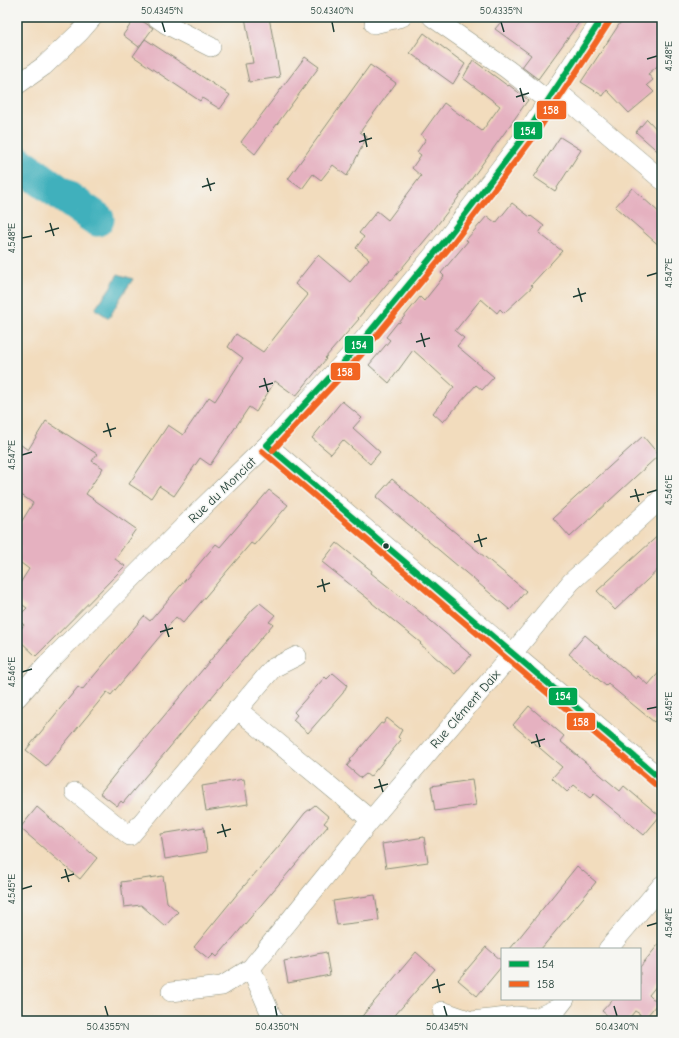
<svg xmlns="http://www.w3.org/2000/svg" width="679" height="1038" viewBox="0 0 679 1038" font-family="'Comic Neue',sans-serif">
  <style>
    .water { fill: #41b0bc; stroke: #307678 }
    .lines { fill: none; stroke-linecap: round; stroke-linejoin: round }
    .river { stroke: #41b0bc; stroke-width: 35 }
    .building { fill: #e5b1c0 }
    .street-casing { stroke: #888c78; stroke-width: 20 }
    .street { stroke: #fff; stroke-width: 19 }
    .bus-1-casing { stroke: #f6f6f2; stroke-width: 9 }
    .bus-2-casing { stroke: #f6f6f2; stroke-width: 9 }
    .bus-1 { stroke: #00a651; stroke-width: 6 }
    .bus-2 { stroke: #f26522; stroke-width: 6 }
    .ticks { fill: none; stroke: #1f3d34; stroke-width: 1.5 }
    .bus-dot { fill: #1f3d34; stroke: #f6f6f2; stroke-width: 1.5 }
    .labels { text-anchor: middle; dominant-baseline: central; stroke-width: 3; stroke-linejoin: round; paint-order: stroke }
    .street-label { font-size: 13px; fill: #1f3d34; stroke: #f6f6f2 }
    .line-badge { stroke: #f6f6f2; stroke-width: 1.5 }
    .badge-label { font-size: 11px; text-anchor: middle; font-weight: bold; fill: #fff }
    .neatline { fill: none; stroke: #1f3d34; stroke-width: 1.5 }
    .ticks-label { font-size: 10px; text-anchor: middle; fill: #1f3d34 }
  </style>
  <rect width="100%" height="100%" fill="#f6f6f2"/>
  <filter id="ink" filterUnits="userSpaceOnUse"><feTurbulence type="fractalNoise" baseFrequency=".025" numOctaves="2"/><feDisplacementMap in="SourceGraphic" scale="8" xChannelSelector="R" yChannelSelector="G"/><feConvolveMatrix kernelMatrix="1 2 1 2 8 2 1 2 1" color-interpolation-filters="sRGB"/></filter>
  <filter id="wash" filterUnits="userSpaceOnUse"><feTurbulence type="fractalNoise" baseFrequency=".012" numOctaves="4" result="noise"/><feDisplacementMap in="SourceGraphic" scale="16" xChannelSelector="R" yChannelSelector="G"/><feGaussianBlur stdDeviation="0.9" result="paint"/><feColorMatrix in="noise" values="0 0 0 0 0 0 0 0 0 0 0 0 0 0 0 0 0 1.4 0 .05"/><feComposite in="paint" operator="in"/></filter>
  <g filter="url(#wash)">
    <rect width="100%" height="100%" fill="#f2dcbd"/>
    <!-- water -->
    <path class="water" d="M118 274 133 279 121 297 109 318 95 309 110 288Z"/>
    <g class="lines">
      <!-- river -->
      <path class="river" d="M17 162C44 181 70 201 97 219"/>
    </g>
    <g id="blocks">
      <!-- building -->
      <path class="building" d="M136 17 153 28 139 47 123 35Z
        M245 17H269L280 77 249 82 245 64 253 63Z
        M505 17H583L538 79 522 67 531 55 495 29Z
        M624 17H662V62L648 74 653 80 647 85 654 92 629 113 607 90 603 96 581 82Z
        M424 33 465 64 453 84 410 53Z
        M145 39 230 95 220 109 202 98 200 101 133 56Z
        M305 57 319 67 255 154 241 142Z
        M473 60 508 86 509 85 528 100 455 202 431 233 392 280 391 279 358 318 359 319 325 358 326 359 296 396 275 381 256 412 249 407 210 465 200 458 174 496 159 486 151 498 129 484 168 425 183 435 209 397 215 401 243 358 228 347 236 334 263 352 308 295 295 284 318 255 350 282 369 259 356 248 364 237 359 233 377 211 388 220 421 176 412 168 421 155 417 152 426 139 421 135 444 103 482 131 500 106 463 78Z
        M370 65 396 83 360 132 367 137 347 176 333 165 321 180 313 174 302 189 288 179Z
        M647 119 662 135V155L636 132Z
        M560 137 581 150 555 191 534 177Z
        M632 188 662 215V248L615 207Z
        M512 203 530 217 531 216 544 226 539 233 562 251 531 285 533 286 504 313 500 309 497 313 481 299 455 331 464 338 457 346 494 377 482 390 476 385 443 422 433 413 454 387 432 367 413 350 389 383 369 365 390 340 386 337 398 322 399 323 420 297 424 301 444 276 441 273 468 241 466 240 487 216 496 223Z
        M342 401 362 418 353 428 380 452 370 464 343 440 331 454 312 438Z
        M46 421 97 454 92 461 103 468 86 494 136 529 115 559 125 566 36 656 17 638V633L24 625 17 618 27 608 17 601V588L29 569 17 560V529L33 503 17 492V442L28 450Z
        M643 436 659 455 570 537 553 518Z
        M392 479 427 509 526 591 510 610 376 497Z
        M269 490 288 505 254 545 251 543 183 623 176 617 111 695 107 692 46 766 26 750 78 687 82 690 144 616 150 621 216 544 220 547Z
        M662 532V566L615 610 597 591Z
        M337 543 372 571 371 573 425 616 471 655 455 674 420 644 421 643 372 603V602L322 562Z
        M260 603 275 615 269 622 273 624 123 803 121 801 117 806 100 793 123 764 144 740 253 609Z
        M585 635 636 679 638 676 648 685 662 669V713L654 722 608 684 606 686 569 654Z
        M333 673 347 685 343 693 308 733 293 720 297 715 294 712 325 677 327 679Z
        M529 706 564 736 560 741 620 791 624 786 660 816 644 835 594 794 590 798 574 785 567 792 552 778 562 767 513 725Z
        M387 718 402 730 398 737 401 740 370 777 366 774 361 778 347 766 351 761 350 760 381 723 383 724Z
        M244 779 248 804 206 811 202 786Z
        M472 780 476 805 435 811 431 786Z
        M315 805 329 817 324 823 328 826 217 957 214 954 209 959 194 947 238 893 279 846 305 813Z
        M37 807 97 858 80 879 20 828Z
        M204 827 207 852 165 859 161 834Z
        M424 837 428 862 386 868 382 844Z
        M577 866 596 882 583 898 541 949H510Z
        M163 876 167 902 178 912 165 926 141 905 124 907 121 882Z
        M375 895 379 920 337 925 333 901Z
        M662 940V979L649 995 653 999H661L643 1021H640V1014L635 1011 627 1021H614L602 1011 613 999H640V967Z
        M486 947 502 961V966L477 996 458 980Z
        M326 952 330 975 288 983 284 961Z
        M416 952 435 969 390 1021H358Z"/>
    </g>
  </g>
  <g filter="url(#ink)">
    <use href="#blocks" fill-opacity="0" stroke="#888c78" stroke-width="1"/>
    <g class="lines">
      <defs>
        <path id="street" d="M156 17 166 24 211 47
          M432 17 507 69 548 101
          M374 24 402 17
          M17 85 44 66 80 32 93 17
          M556 90 662 180
          M267 445 662 780
          M17 698 51 660 197 513 267 445 354 351 448 237 526 134 603 17
          M237 709 371 820
          M75 792 130 836 273 668 297 656
          M608 949 662 885
          M251 968 371 820 513 653 571 582 662 498
          M171 992 222 986 251 968 272 1017 275 1021
          M442 1011 471 1021
          M536 1018 558 1008 565 999
          M472 1021 516 1016 536 1018V1021"/>
      </defs>
      <!-- street casing -->
      <use href="#street" class="street-casing"/>
      <!-- street -->
      <use href="#street" class="street"/>
      <defs>
        <path id="bus-1" d="M267 445 354 351 448 237 526 134 603 17
          M267 445 662 780"/>
        <path id="bus-2" d="M273 450 360 356 454 242 533 138 610 21
          M262 451 657 786"/>
      </defs>
      <!-- bus-1 casing -->
      <use href="#bus-1" class="bus-1-casing"/>
      <!-- bus-2 casing -->
      <use href="#bus-2" class="bus-2-casing"/>
      <!-- bus-1 -->
      <use href="#bus-1" class="bus-1"/>
      <!-- bus-2 -->
      <use href="#bus-2" class="bus-2"/>
    </g>
  </g>
  <!-- ticks -->
  <path class="ticks" d="M162 22 165 32M332 22 334 32M501 22 504 32M647 59 657 56M520 88 524 102M516 97 529 93M364 133 367 147M359 142 372 138M207 178 211 191M202 187 215 183M50 223 54 236M45 232 59 228M22 238 32 236M647 276 657 273M578 288 582 302M573 297 586 293M421 333 425 347M416 342 430 338M264 378 268 392M259 387 273 383M107 423 111 437M103 432 116 428M22 455 32 452M635 489 639 502M647 493 657 490M630 497 644 494M478 534 482 547M474 542 487 538M322 579 325 592M317 587 330 583M165 624 169 637M160 632 173 628M22 672 32 669M647 709 657 707M536 734 540 747M531 743 545 739M379 779 383 792M374 788 388 784M222 824 226 837M217 833 231 829M65 869 69 882M61 878 74 874M22 889 32 886M647 926 657 923M437 979 440 993M432 988 445 984M105 1006 108 1016M275 1006 277 1016M444 1006 447 1016M614 1006 617 1016"/>
  <!-- markers -->
  <circle class="bus-dot" cx="386" cy="546" r="3.5"/>
  <g class="labels">
    <!-- street labels -->
    <g class="street-label">
      <text transform="translate(222 490) rotate(-44)">Rue du Monciat</text>
      <text transform="translate(465 709) rotate(-49)">Rue Clément Daix</text>
    </g>
  </g>
  <g class="line-badge">
    <rect x="536" y="100" width="31" height="20" rx="4" fill="#f26522"/>
    <rect x="513" y="121" width="30" height="19" rx="4" fill="#00a651"/>
    <rect x="344" y="335" width="30" height="19" rx="4" fill="#00a651"/>
    <rect x="330" y="362" width="31" height="19" rx="4" fill="#f26522"/>
    <rect x="548" y="687" width="30" height="19" rx="4" fill="#00a651"/>
    <rect x="566" y="712" width="30" height="19" rx="4" fill="#f26522"/>
  </g>
  <g class="badge-label">
    <text x="551" y="114">158</text>
    <text x="528" y="135">154</text>
    <text x="359" y="349">154</text>
    <text x="345" y="376">158</text>
    <text x="563" y="700">154</text>
    <text x="581" y="726">158</text>
  </g>
  <!-- margin -->
  <rect width="679" height="1038" fill="none" stroke="#f6f6f2" stroke-width="44"/>
  <!-- legend -->
  <rect x="501" y="948" width="140" height="52" fill="#f6f6f2" stroke="#a0aca6"/>
  <rect x="509" y="961" width="20" height="6" fill="#00a651" stroke="#a0aca6"/>
  <text x="537" y="968" font-size="12" fill="#1f3d34">154</text>
  <rect x="509" y="981" width="20" height="6" fill="#f26522" stroke="#a0aca6"/>
  <text x="537" y="988" font-size="12" fill="#1f3d34">158</text>
  <rect x="22" y="22" width="635" height="994" class="neatline"/>
  <g class="ticks-label">
    <text x="162" y="14">50.4345°N</text>
    <text x="332" y="14">50.4340°N</text>
    <text x="501" y="14">50.4335°N</text>
    <text transform="translate(668 56) rotate(-90)" y="4">4.548°E</text>
    <text transform="translate(11 238) rotate(-90)" y="4">4.548°E</text>
    <text transform="translate(668 273) rotate(-90)" y="4">4.547°E</text>
    <text transform="translate(11 455) rotate(-90)" y="4">4.547°E</text>
    <text transform="translate(668 490) rotate(-90)" y="4">4.546°E</text>
    <text transform="translate(11 672) rotate(-90)" y="4">4.546°E</text>
    <text transform="translate(668 707) rotate(-90)" y="4">4.545°E</text>
    <text transform="translate(11 889) rotate(-90)" y="4">4.545°E</text>
    <text transform="translate(668 923) rotate(-90)" y="4">4.544°E</text>
    <text x="108" y="1030">50.4355°N</text>
    <text x="277" y="1030">50.4350°N</text>
    <text x="447" y="1030">50.4345°N</text>
    <text x="617" y="1030">50.4340°N</text>
  </g>
</svg>
